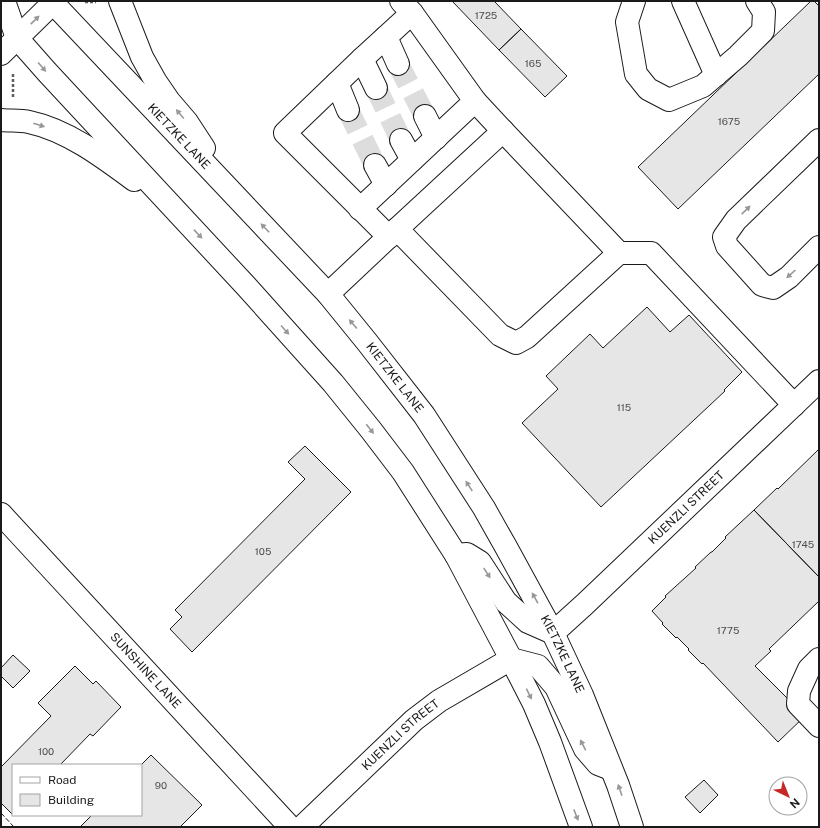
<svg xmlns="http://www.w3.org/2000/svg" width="820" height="828" viewBox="0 0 820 828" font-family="'Public Sans',sans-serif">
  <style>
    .building { fill: #e6e6e6; stroke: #1a1a1a }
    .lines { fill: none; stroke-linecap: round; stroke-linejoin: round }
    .minor-tunnel { stroke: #ddd; stroke-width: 22; stroke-dasharray: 22 11; stroke-linecap: butt }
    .minor-casing { stroke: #1a1a1a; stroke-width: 24 }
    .major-casing { stroke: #1a1a1a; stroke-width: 24 }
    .path { stroke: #5f5f5f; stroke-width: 2.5; stroke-dasharray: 3 2; stroke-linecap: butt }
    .minor { stroke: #fff; stroke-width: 22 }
    .major { stroke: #fff; stroke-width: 22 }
    .fence { stroke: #1a1a1a; stroke-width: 1; stroke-dasharray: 5 2; stroke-linecap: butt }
    .oneway { fill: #989898 }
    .labels { text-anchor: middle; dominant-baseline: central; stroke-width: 3; stroke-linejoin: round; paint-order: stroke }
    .number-label { font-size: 10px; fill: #4d4d4d }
    .street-label { font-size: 12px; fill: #1a1a1a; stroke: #fff }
  </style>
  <rect width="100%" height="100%" fill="#fff"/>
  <!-- building -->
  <path class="building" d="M452 1H494L521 29 499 50Z
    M811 1H814L819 6V74L678 209 638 167Z
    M521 29 567 76 545 97 499 50Z
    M647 307 670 332 689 315 742 372 724 390 725 391 601 507 522 423 558 389 546 376 590 334 603 348Z
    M305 446 351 492 192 652 170 629 182 617 175 610 305 479 288 462Z
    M819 449V577L754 510 777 488 778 489Z
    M754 510 819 577V601L769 649 771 651 755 666 805 716 778 742 703 663 702 664 688 650 689 649 677 637 676 638 662 624 663 623 652 611 666 597 665 596 696 568 695 567 711 552H712L726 538 725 537Z
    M13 655 30 671 13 688 1 676V668Z
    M75 666 93 684 96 681 121 707 93 736 90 734 60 765H13V812L12 814 1 803V767L51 716 38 703Z
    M151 755 202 805 180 827H80L92 815H141V765Z
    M704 780 718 795 700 813 685 797Z"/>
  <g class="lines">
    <!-- minor-tunnel -->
    <path class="minor-tunnel" d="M398 64 425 116
      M376 88 401 140
      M348 110 375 165"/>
    <defs>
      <g id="minor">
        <path d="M401 1 412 13 475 101 503 131"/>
        <path d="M634 1 627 22 636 74 648 89 669 100 703 86 738 56 763 31 764 12 757 1"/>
        <path d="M683 1 716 75"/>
        <path d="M386 37 398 64"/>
        <path d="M362 59 376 88"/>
        <path d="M337 83 348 110"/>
        <path d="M425 116 436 138"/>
        <path d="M401 140 412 160"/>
        <path d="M819 140 736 220 724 237 727 246 762 285 773 288 789 277 819 247"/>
        <path d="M375 165 386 185"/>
        <path d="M360 209 475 101"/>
        <path d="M397 229 503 131 619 253"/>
        <path d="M389 237 285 133 337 83 362 59 412 13"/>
        <path d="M328 294 397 229 500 335 516 343 527 337 619 253H651L794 405"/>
        <path id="s1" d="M1 514 290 827"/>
        <path id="s2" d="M553 633 585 604 819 381"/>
        <path d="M819 659 809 669 799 691 798 704 819 726"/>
        <path id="s3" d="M302 827 414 720 439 701 511 659"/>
      </g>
      <g id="major">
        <path d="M4 1 17 38 47 72 246 286 333 383 371 430 403 472 456 555 511 659 534 704 550 742 581 827"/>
        <path id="s4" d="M50 1 53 3 328 294 367 342 424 415 484 508 506 547 553 633 582 695 618 785 632 827"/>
        <path d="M120 1 142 57 156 82 169 101 187 122 204 148"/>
        <path d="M1 54 55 1"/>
        <path d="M1 120C10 121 20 120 29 122 67 130 103 157 134 180"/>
        <path d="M456 555 467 554 480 562 506 602 528 622 553 633"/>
        <path d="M511 659 538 666 556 687 585 749 598 764 611 769"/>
      </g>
    </defs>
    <!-- minor casing -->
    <use href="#minor" class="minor-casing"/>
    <!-- major casing -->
    <use href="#major" class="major-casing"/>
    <!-- path -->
    <path class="path" d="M85 2H96
      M13 74V97"/>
    <!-- minor -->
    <use href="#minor" class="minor"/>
    <!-- major -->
    <use href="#major" class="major"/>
    <!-- fence -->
    <path class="fence" d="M1 813 14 827"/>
  </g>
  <!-- one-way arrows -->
  <defs><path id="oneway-solid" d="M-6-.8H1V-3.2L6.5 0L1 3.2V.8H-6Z"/></defs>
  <g class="oneway">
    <use href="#oneway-solid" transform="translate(35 20) rotate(-44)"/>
    <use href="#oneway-solid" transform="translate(42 67) rotate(49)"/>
    <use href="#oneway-solid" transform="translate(180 114) rotate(-130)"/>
    <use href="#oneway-solid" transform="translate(39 125) rotate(18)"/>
    <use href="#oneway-solid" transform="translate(746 210) rotate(-44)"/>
    <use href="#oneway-solid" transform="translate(265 228) rotate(-134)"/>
    <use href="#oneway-solid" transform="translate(198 234) rotate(47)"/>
    <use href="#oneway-solid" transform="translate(791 274) rotate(138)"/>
    <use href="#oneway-solid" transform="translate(353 324) rotate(-130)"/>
    <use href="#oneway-solid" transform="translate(285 330) rotate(48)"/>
    <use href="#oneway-solid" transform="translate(370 429) rotate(52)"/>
    <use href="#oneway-solid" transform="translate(469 486) rotate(-123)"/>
    <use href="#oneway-solid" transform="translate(487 573) rotate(57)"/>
    <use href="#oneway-solid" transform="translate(535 598) rotate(-119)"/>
    <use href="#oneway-solid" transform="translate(529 694) rotate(64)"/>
    <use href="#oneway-solid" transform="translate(583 745) rotate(-117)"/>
    <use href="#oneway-solid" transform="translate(620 790) rotate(-109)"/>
    <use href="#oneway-solid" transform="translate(576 815) rotate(69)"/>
  </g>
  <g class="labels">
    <!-- number labels -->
    <g class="number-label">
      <text x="486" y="15">1725</text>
      <text x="533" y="63">165</text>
      <text x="729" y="121">1675</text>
      <text x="624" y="407">115</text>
      <text x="803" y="544">1745</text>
      <text x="263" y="551">105</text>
      <text x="728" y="630">1775</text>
      <text x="46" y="751">100</text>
      <text x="161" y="785">90</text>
    </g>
    <!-- street labels -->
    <g class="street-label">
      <text stroke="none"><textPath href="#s4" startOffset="187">KIETZKE LANE</textPath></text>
      <text stroke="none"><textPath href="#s4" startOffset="511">KIETZKE LANE</textPath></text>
      <text stroke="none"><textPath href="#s2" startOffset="183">KUENZLI STREET</textPath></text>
      <text stroke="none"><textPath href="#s4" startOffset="835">KIETZKE LANE</textPath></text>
      <text stroke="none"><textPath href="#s1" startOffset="213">SUNSHINE LANE</textPath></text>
      <text stroke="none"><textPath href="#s3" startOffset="135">KUENZLI STREET</textPath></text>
    </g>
  </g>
  <!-- border -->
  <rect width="820" height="828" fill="none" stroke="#1a1a1a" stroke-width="4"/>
  <!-- legend -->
  <rect x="12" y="764" width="130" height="52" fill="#ffffff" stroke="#a3a3a3"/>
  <rect x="20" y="777" width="20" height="6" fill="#ffffff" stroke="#a3a3a3"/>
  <text x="48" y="784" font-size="12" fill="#1a1a1a">Road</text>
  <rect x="20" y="794" width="20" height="12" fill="#e6e6e6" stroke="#a3a3a3"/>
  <text x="48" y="804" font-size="12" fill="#1a1a1a">Building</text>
  <!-- north arrow -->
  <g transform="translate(788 796) rotate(137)"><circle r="19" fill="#ffffff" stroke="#a3a3a3"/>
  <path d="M0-3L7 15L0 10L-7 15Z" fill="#c62828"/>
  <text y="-6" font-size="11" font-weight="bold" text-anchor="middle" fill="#1a1a1a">N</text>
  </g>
</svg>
